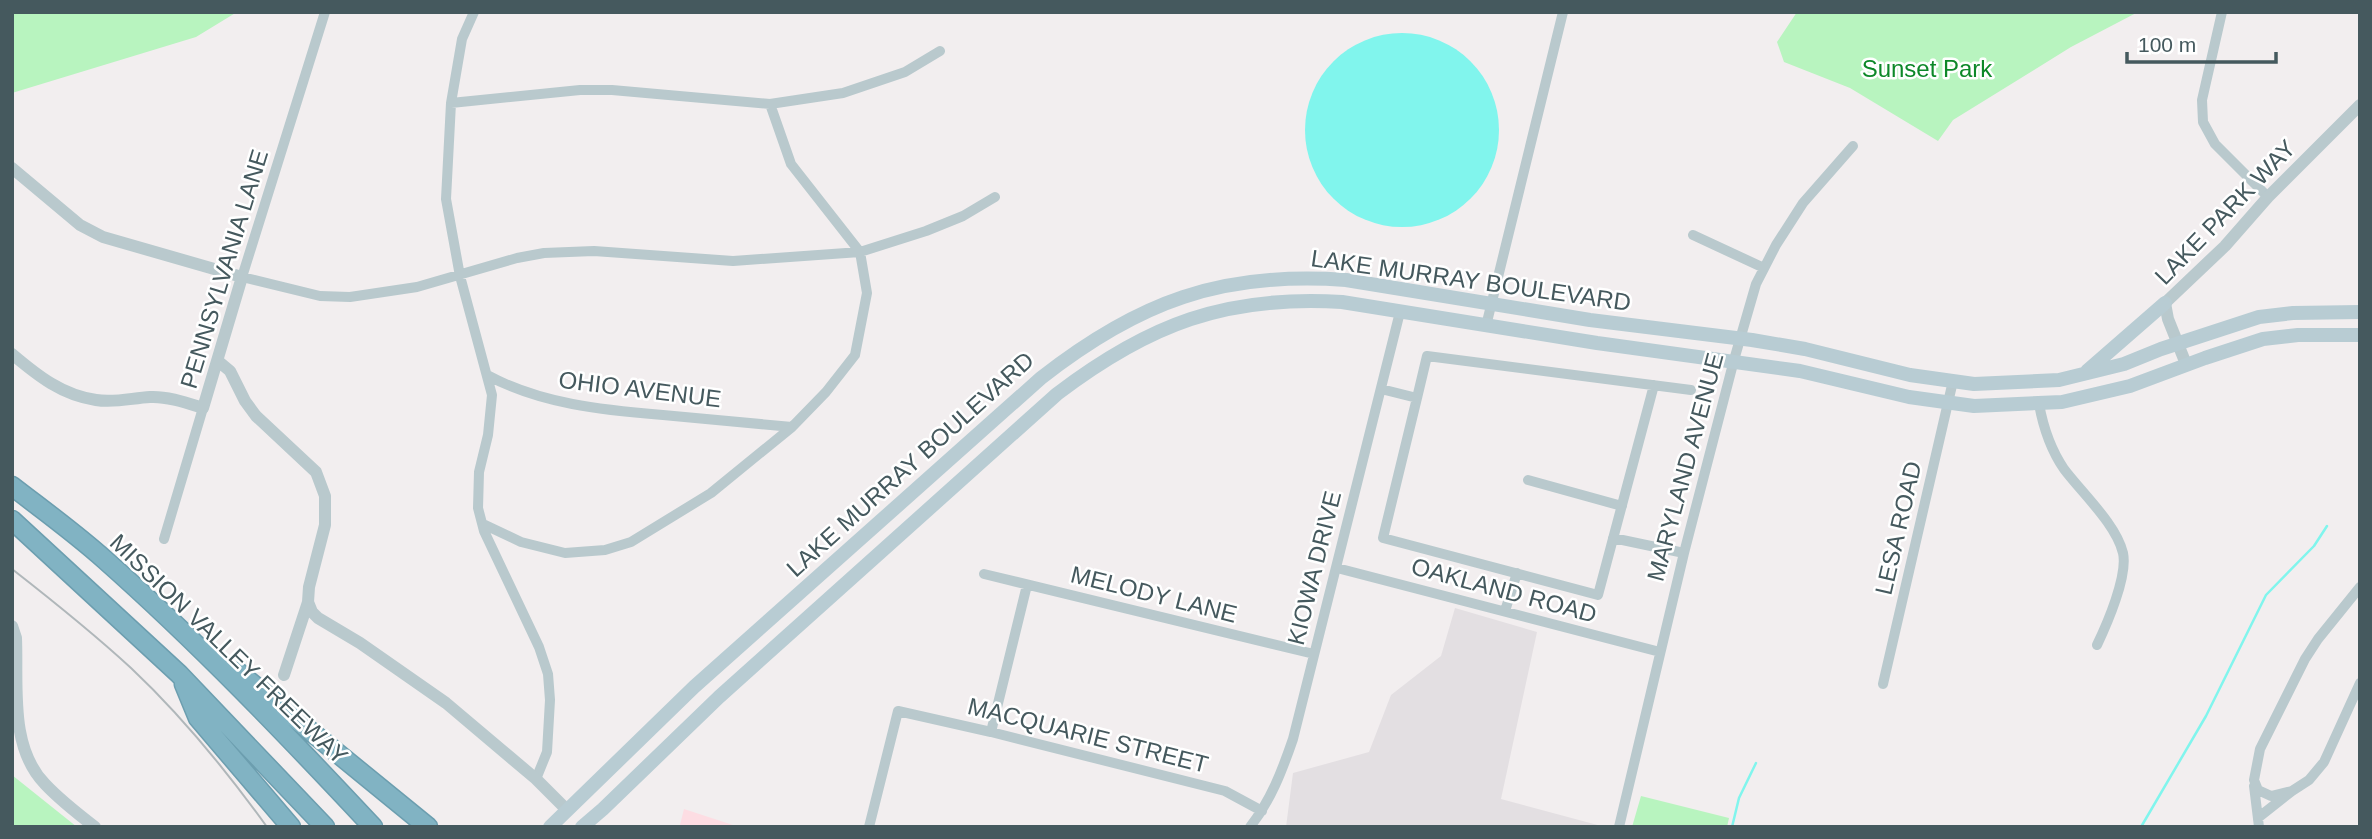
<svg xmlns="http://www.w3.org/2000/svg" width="2372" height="839" viewBox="0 0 2372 839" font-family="Arial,sans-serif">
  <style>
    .education { fill: #e3dfe2 }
    .medical { fill: #fddde3 }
    .green { fill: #b8f4bf }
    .water { fill: #81f5ed }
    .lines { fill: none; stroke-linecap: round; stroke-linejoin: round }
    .stream { stroke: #81f5ed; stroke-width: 2.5 }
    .motorway-casing { stroke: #6c9eaf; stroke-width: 21 }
    .minor { stroke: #b9c9cd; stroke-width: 10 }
    .tertiary { stroke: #b9c9cd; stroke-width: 12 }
    .secondary { stroke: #b8ccd3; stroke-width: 14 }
    .motorway { stroke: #81b3c3; stroke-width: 18 }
    .tram { stroke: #b0b7ba; stroke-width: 2 }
    .labels { text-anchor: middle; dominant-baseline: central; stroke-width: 5; stroke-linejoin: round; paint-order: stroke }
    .park-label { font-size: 24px; fill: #0d8829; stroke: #fff }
    .street-label { font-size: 24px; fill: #45595e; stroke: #fff }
  </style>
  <rect width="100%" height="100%" fill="#f2eeef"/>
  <!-- education -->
  <path class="education" d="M1455 608 1537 632 1501 799 1605 827H1286L1293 773 1369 752 1391 695 1441 656Z"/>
  <!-- medical -->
  <path class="medical" d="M684 809 739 827H674L680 825Z"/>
  <!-- green -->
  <path class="green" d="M12 12H237L196 37 12 93Z
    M1797 12H2138L2071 47 1953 120 1938 141 1850 88 1784 62 1777 42Z
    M12 775 77 827H12Z
    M1641 796 1729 818 1727 827H1632Z"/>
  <!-- water -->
  <path class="water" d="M1305 130a97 97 0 1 1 194 0a97 97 0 1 1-194 0Z"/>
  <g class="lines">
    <!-- stream -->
    <path class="stream" d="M1732 827 1739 798 1756 763
      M2141 827 2206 716 2266 595 2314 546 2327 526"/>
    <defs>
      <path id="motorway" d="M12 486C43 510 75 533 104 559 199 643 286 734 373 827
        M12 520 179 674 325 827
        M238 672 428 827
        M184 684 198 718 291 827"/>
    </defs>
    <!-- motorway casing -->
    <use href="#motorway" class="motorway-casing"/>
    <!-- minor -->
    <path class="minor" d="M325 12 242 277 320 296 350 297 417 287 517 258 544 253 594 251 733 261 860 252 926 231 963 216 995 197
      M474 12 462 39 451 103 446 199 460 276 492 395 488 435 479 472 478 508 484 531 539 647 548 674 550 700 547 752 536 779
      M2222 12 2202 100 2203 122 2215 144 2268 197
      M451 103 580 90H612L770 104 843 93 905 72 940 51
      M1693 235 1764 268
      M1486 326 1563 12
      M487 375C541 404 602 410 663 415 706 419 749 423 792 427
      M1381 389 1417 398 1427 356 1691 390
      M1417 398 1383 538 1598 595 1654 385
      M2039 404C2043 426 2051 450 2064 469 2082 493 2116 524 2123 553 2128 576 2107 624 2097 645
      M1528 480 1622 506
      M483 524 521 542 565 553 605 550 631 542 711 493 792 427 826 392 855 355 867 293 860 252 791 164 770 104
      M1613 538 1684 553
      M164 539 203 408
      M1337 568 1660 652
      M984 574 1314 654
      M1505 611 1517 573
      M1883 684 1953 381
      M991 732 1027 585
      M2254 786 2259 827
      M2292 791 2271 796 2258 790 2254 780 2260 749 2305 659 2318 639 2360 587
      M2259 817 2292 791 2309 780 2324 762 2360 683
      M869 827 898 711 991 732 1225 791 1262 811
      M1250 827C1271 800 1282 771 1293 739L1400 312
      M1619 827 1684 553 1734 360 1756 284 1776 245 1803 203 1853 146"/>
    <!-- tertiary -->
    <path class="tertiary" d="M12 168 80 225 103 237 242 277 203 408C187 403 167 396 150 397 132 398 115 403 96 400 62 395 38 376 12 354
      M218 361 230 371 245 401 256 416 316 472 325 496V525L309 587 308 602 284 675
      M2186 364 2168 319 2165 303 2225 246 2268 197 2360 105
      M308 602 312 612 318 618 360 643 446 703 536 779 567 810
      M12 626 16 638C18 686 9 747 45 784 60 800 78 814 95 827"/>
    <!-- secondary -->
    <path class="secondary" d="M2087 371 2165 303
      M550 827 694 687 1041 378C1138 302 1221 271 1346 280L1590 320 1752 340 1805 349 1910 375 1974 384 2059 380 2124 364 2161 349 2259 317 2293 313 2360 312
      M582 827 603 809 719 697 1057 394C1149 324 1226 295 1342 302L1597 343 1800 371 1909 397 1974 406 2062 402 2130 386 2205 358 2263 339 2298 335H2360"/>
    <!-- motorway -->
    <use href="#motorway" class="motorway"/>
    <!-- tram -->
    <path class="tram" d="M12 569C53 601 93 633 131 668 182 716 226 770 267 827"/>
  </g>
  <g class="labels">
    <!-- park labels -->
    <g class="park-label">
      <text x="1927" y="68">Sunset Park</text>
    </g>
    <!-- street labels -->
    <g class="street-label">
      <text transform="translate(2225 212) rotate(-46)">LAKE PARK WAY</text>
      <text transform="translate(224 269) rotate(-73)">PENNSYLVANIA LANE</text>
      <text transform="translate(1471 280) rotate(8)">LAKE MURRAY BOULEVARD</text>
      <text transform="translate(640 389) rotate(7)">OHIO AVENUE</text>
      <text transform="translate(910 464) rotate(-42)">LAKE MURRAY BOULEVARD</text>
      <text transform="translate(1685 467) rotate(-75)">MARYLAND AVENUE</text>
      <text transform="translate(1898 528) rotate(-77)">LESA ROAD</text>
      <text transform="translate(1314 568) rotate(-76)">KIOWA DRIVE</text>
      <text transform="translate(1504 590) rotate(15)">OAKLAND ROAD</text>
      <text transform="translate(1154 594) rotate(14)">MELODY LANE</text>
      <text transform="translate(229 649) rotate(44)">MISSION VALLEY FREEWAY</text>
      <text transform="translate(1088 735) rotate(14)">MACQUARIE STREET</text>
    </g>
  </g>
  <!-- border -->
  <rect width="2372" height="839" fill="none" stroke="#45595e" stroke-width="28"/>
  <!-- scale -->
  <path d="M2127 52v10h149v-10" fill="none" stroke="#45595e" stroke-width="3.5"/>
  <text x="2138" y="52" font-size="21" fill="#45595e" stroke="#ffffff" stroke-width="5" paint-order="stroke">100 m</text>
</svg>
